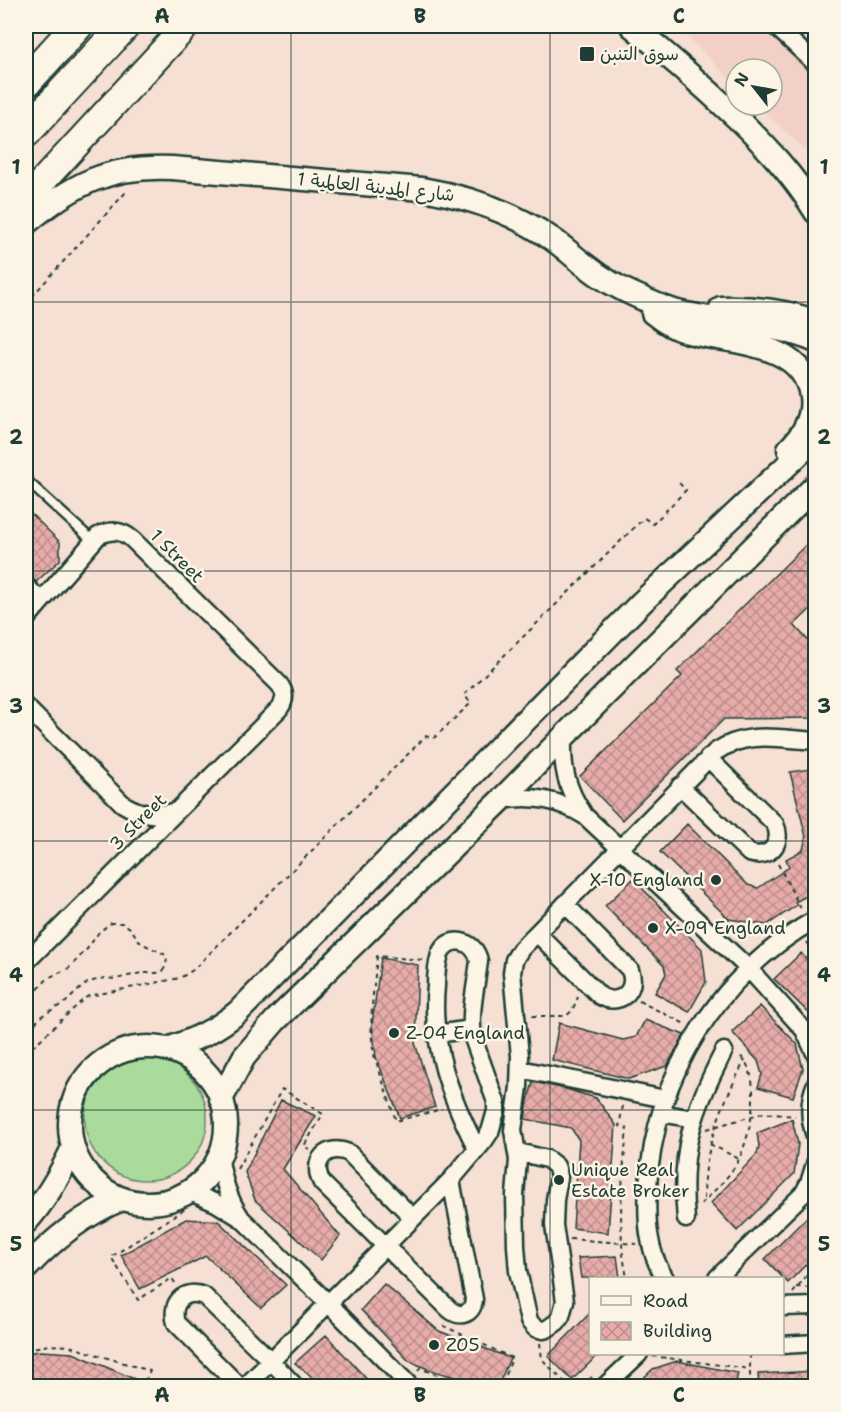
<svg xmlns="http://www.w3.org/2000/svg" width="841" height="1412" viewBox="0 0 841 1412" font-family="'Shantell Sans','Playpen Sans Arabic',sans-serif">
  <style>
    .built { fill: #f2d0c6 }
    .grass { fill: #aadb9c; stroke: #648c68; stroke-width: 1.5 }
    .building { fill: url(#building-cross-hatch); stroke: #1f3d34; stroke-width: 1.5 }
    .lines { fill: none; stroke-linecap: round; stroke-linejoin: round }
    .lane-casing { stroke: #1f3d34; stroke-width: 13 }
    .street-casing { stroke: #1f3d34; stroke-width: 21 }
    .secondary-casing { stroke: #1f3d34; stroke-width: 27 }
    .primary-casing { stroke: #1f3d34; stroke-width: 30 }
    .highway-casing { stroke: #1f3d34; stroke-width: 34 }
    .path { stroke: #1f3d34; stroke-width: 2; stroke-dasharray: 4.5 4.5; stroke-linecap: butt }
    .lane { stroke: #fcf5e5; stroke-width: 8 }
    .street { stroke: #fcf5e5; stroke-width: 16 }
    .secondary { stroke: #fcf5e5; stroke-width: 22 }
    .primary { stroke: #fcf5e5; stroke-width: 26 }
    .highway { stroke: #fcf5e5; stroke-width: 30 }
    .grid { fill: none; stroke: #1f3d34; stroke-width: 1.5; stroke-opacity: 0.55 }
    .poi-dot { fill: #1f3d34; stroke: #fcf5e5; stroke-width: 2 }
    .labels { text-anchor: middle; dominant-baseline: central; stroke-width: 5; stroke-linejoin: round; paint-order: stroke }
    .poi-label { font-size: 18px; fill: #1f3d34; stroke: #fcf5e5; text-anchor: start }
    .street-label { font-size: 18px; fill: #1f3d34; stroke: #fcf5e5 }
    .neatline { fill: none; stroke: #1f3d34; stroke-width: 2 }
    .grid-label { font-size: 20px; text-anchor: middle; font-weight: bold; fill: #1f3d34 }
  </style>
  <defs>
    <pattern id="building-cross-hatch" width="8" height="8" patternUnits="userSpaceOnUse" patternTransform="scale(1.5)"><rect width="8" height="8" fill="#e7aca9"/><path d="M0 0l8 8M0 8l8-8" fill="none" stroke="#bb8d8a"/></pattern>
  </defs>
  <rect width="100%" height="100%" fill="#f6dfd3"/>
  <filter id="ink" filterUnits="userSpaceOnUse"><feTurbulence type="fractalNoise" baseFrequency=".0167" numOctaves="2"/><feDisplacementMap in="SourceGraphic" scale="12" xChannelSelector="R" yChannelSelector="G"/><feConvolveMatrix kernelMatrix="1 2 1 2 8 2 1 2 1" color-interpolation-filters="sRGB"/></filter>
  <g filter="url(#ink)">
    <!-- built -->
    <path class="built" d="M677 26H815V159L757 105H772V69H736V85Z"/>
    <!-- grass -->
    <path class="grass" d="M85 1119a61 61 0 1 1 122 0a61 61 0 1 1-122 0Z"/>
    <!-- building -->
    <path class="building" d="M26 509 60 542V560L36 582 30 576 26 575Z
      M816 535V604L794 625 815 648V718L724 719 622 820 580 776 682 676 677 671Z
      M816 768V891L795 902 797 905 767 925 729 919 660 852 687 824 748 885 758 888 789 867 786 859 803 850 806 837 790 772Z
      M633 879 702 949 706 982 689 1012 655 993 666 974 664 966 605 906Z
      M801 953 816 970V1020L774 979Z
      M381 958 418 965 415 1043 435 1107 400 1118 376 1057 372 1024Z
      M760 1006 797 1044 803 1069 793 1097 758 1087 762 1074 758 1061 732 1032Z
      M645 1020 684 1035 667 1066 629 1079 552 1060 559 1023 623 1040 636 1037Z
      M533 1082 566 1089 596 1098 616 1125 608 1233 573 1228 579 1140 571 1128 525 1119 528 1101Z
      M281 1100 316 1116 283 1169 340 1236 321 1260 255 1200 245 1172Z
      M792 1119 798 1144 794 1174 737 1231 711 1203 757 1154 759 1146 757 1133Z
      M816 1208V1254L788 1283 765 1259Z
      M186 1219 218 1221 286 1285 261 1308 206 1256 140 1289 121 1255Z
      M617 1256 620 1278H581L578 1258Z
      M384 1284 439 1331 510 1358 498 1386H489L433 1371 409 1361 361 1310Z
      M591 1312V1353H600L572 1380 548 1356Z
      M326 1335 373 1386H323L295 1363Z
      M40 1351 73 1353 151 1386H26V1353Z
      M677 1361 738 1373 735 1386H635L653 1369Z
      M816 1371V1386H759L758 1374Z"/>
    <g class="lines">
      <defs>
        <path id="lane" d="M26 480 93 541
          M26 581 44 598"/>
        <path id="street" d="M775 26 816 64
          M26 619 98 536C111 529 122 530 133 540L279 684C286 693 286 700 279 709L26 962
          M26 707 123 804C141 815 157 817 177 811
          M563 737C562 767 566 788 583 813
          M680 786 749 853C769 860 784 843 775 824L708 758
          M501 800C533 795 557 799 585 816L748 968 804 1030 816 1055
          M537 933 600 996C619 1007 638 991 630 970L565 904
          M436 1034 472 1029
          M520 1069 665 1099
          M816 1084C808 1101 809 1121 816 1138
          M661 1113 694 1119
          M518 1152 547 1159 556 1166 558 1172 559 1177 555 1200 554 1225 565 1301 561 1316 557 1322 547 1329 543 1330 535 1328 529 1321 518 1271 516 1246 515 1195 518 1160 513 1130 519 1087 520 1056 512 973 514 960 521 949 715 752C748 730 778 739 816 741
          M219 1154C222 1176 227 1197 240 1216
          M188 1191 216 1203 242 1219 328 1303 410 1386
          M803 1194 809 1183 816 1161
          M413 1218 349 1153C327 1143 310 1161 322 1183L449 1309C460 1319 473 1314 474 1299L451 1180
          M686 1219C679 1150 693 1111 724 1051
          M665 1278C647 1251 646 1218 648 1186 655 1074 719 974 816 919
          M717 1278 802 1195 816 1185
          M782 1307 816 1306
          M782 1345 816 1343
          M239 1386 176 1323C170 1303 184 1288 204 1296L271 1361 295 1386
          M246 1386 451 1180 484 1141 490 1132 496 1111V1102L473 1038C469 1013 476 987 479 961 475 939 448 934 440 954 437 964 436 976 436 986 430 1045 451 1098 477 1149
          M605 1386 639 1354"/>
        <path id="secondary" d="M632 26C668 55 702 85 736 117 767 147 793 175 816 212
          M26 223C73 184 109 165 172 168L422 189C469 197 513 212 552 239 564 247 574 257 585 265 601 278 620 289 639 297 653 303 668 310 682 313 726 323 774 323 816 341
          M721 308C753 307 786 311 816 322
          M653 313C663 321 673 328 685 331 727 344 803 339 811 396 814 417 804 434 789 449
          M70 1125a78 78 0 1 1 156 0a78 78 0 1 1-156 0Z
          M168 1049C196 1039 215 1031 238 1012L642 602 816 438
          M221 1099 244 1057 275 1021 501 800 607 693 816 485
          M26 1222C46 1200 60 1175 73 1148
          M26 1268C54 1239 84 1214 122 1199"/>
        <path id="primary" d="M26 199 186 26"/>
        <path id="highway" d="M26 82 77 26
          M26 132 124 26"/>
      </defs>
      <!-- lane casing -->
      <use href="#lane" class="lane-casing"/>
      <!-- street casing -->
      <use href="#street" class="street-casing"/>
      <!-- secondary casing -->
      <use href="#secondary" class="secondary-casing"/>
      <!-- primary casing -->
      <use href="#primary" class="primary-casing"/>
      <!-- highway casing -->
      <use href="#highway" class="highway-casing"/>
      <!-- path -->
      <path class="path" d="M26 303 126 192
        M778 864 801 909
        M807 942 816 955
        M422 960 377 956C374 989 368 1022 374 1055L396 1121 442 1109
        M639 1001 685 1024
        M26 1003 48 978 69 968 88 948 99 932 111 923H123L130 928 141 943 164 954 167 958 166 965 163 971 157 973H141L116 979 105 978 89 982 83 986 66 1002 40 1017 26 1035
        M532 1016H566L572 1011 578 997
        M26 1053 85 998 89 996 180 978 193 970 426 736 434 738 471 703 464 695 644 518 653 524 686 490 678 482
        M623 1106 619 1126 627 1128C624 1165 619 1203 622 1241 622 1253 625 1266 627 1278
        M707 1129 763 1113 795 1116
        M710 1144 739 1159
        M237 1169 282 1089 323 1114 304 1146 309 1149
        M704 1199C704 1146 721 1107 745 1060
        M701 1204C715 1190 730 1177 739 1159 751 1134 764 1073 738 1054
        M570 1239 636 1244
        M175 1283 172 1278 138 1300 111 1257 188 1207
        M796 1287 816 1288
        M793 1293 816 1264
        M445 1325 444 1326 512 1358 502 1386
        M540 1343 542 1359 568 1386
        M26 1349 50 1345 69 1346 150 1371 143 1386
        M750 1354V1386
        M652 1356 750 1369
        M418 1371 420 1368 464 1386
        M582 1386 593 1376"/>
      <!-- lane -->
      <use href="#lane" class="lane"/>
      <!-- street -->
      <use href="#street" class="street"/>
      <!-- secondary -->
      <use href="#secondary" class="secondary"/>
      <!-- primary -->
      <use href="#primary" class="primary"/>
      <!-- highway -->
      <use href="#highway" class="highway"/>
    </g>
  </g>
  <!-- grid -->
  <path class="grid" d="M291 26V1386M550 26V1386M26 302H816M26 571H816M26 841H816M26 1110H816"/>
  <!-- markers -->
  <g class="poi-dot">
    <rect x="579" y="46" width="16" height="16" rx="3"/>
    <circle cx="716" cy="880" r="6"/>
    <circle cx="653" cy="928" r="6"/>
    <circle cx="394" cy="1033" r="6"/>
    <circle cx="559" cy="1180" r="6"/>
    <circle cx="434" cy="1345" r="6"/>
  </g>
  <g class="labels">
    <!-- poi labels -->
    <g class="poi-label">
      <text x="600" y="54">سوق التنبن</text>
      <text x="704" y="880" text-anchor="end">X-10 England</text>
      <text x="665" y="928">X-09 England</text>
      <text x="406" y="1033">Z-04 England</text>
      <text x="571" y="1170">Unique Real<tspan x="571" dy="21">Estate Broker</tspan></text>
      <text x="446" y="1345">Z05</text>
    </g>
    <!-- street labels -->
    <g class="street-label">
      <text transform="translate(376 187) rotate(6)">شارع المدينة العالمية 1</text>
      <text transform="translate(177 556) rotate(45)">1 Street</text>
      <text transform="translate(138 822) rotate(-45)">3 Street</text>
    </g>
  </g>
  <!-- margin -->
  <rect width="841" height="1412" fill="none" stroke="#fcf5e5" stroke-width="66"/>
  <!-- legend -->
  <rect x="589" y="1277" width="195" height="78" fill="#fcf5e5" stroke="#a4ab9e" stroke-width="1.5"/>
  <rect x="601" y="1296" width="30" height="9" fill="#fcf5e5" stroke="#a4ab9e" stroke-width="1.5"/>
  <text x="643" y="1307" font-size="18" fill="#1f3d34">Road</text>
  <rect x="601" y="1322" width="30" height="18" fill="url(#building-cross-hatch)" stroke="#a4ab9e" stroke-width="1.5"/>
  <text x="643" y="1337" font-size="18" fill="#1f3d34">Building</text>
  <!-- north arrow -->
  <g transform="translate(754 87) rotate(301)"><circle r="28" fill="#fcf5e5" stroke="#a4ab9e" stroke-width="1.5"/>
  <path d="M0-4.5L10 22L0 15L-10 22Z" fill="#1f3d34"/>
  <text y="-9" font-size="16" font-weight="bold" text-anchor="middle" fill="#1f3d34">N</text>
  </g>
  <rect x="33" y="33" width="775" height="1346" class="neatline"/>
  <g class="grid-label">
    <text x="162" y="23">A</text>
    <text x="420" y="23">B</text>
    <text x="679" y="23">C</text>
    <text x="16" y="174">1</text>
    <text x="824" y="174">1</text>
    <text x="16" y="444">2</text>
    <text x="824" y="444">2</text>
    <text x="16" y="713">3</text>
    <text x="824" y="713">3</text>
    <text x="16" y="982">4</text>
    <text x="824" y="982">4</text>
    <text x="16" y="1251">5</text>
    <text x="824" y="1251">5</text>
    <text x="162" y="1402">A</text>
    <text x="420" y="1402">B</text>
    <text x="679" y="1402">C</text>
  </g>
</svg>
